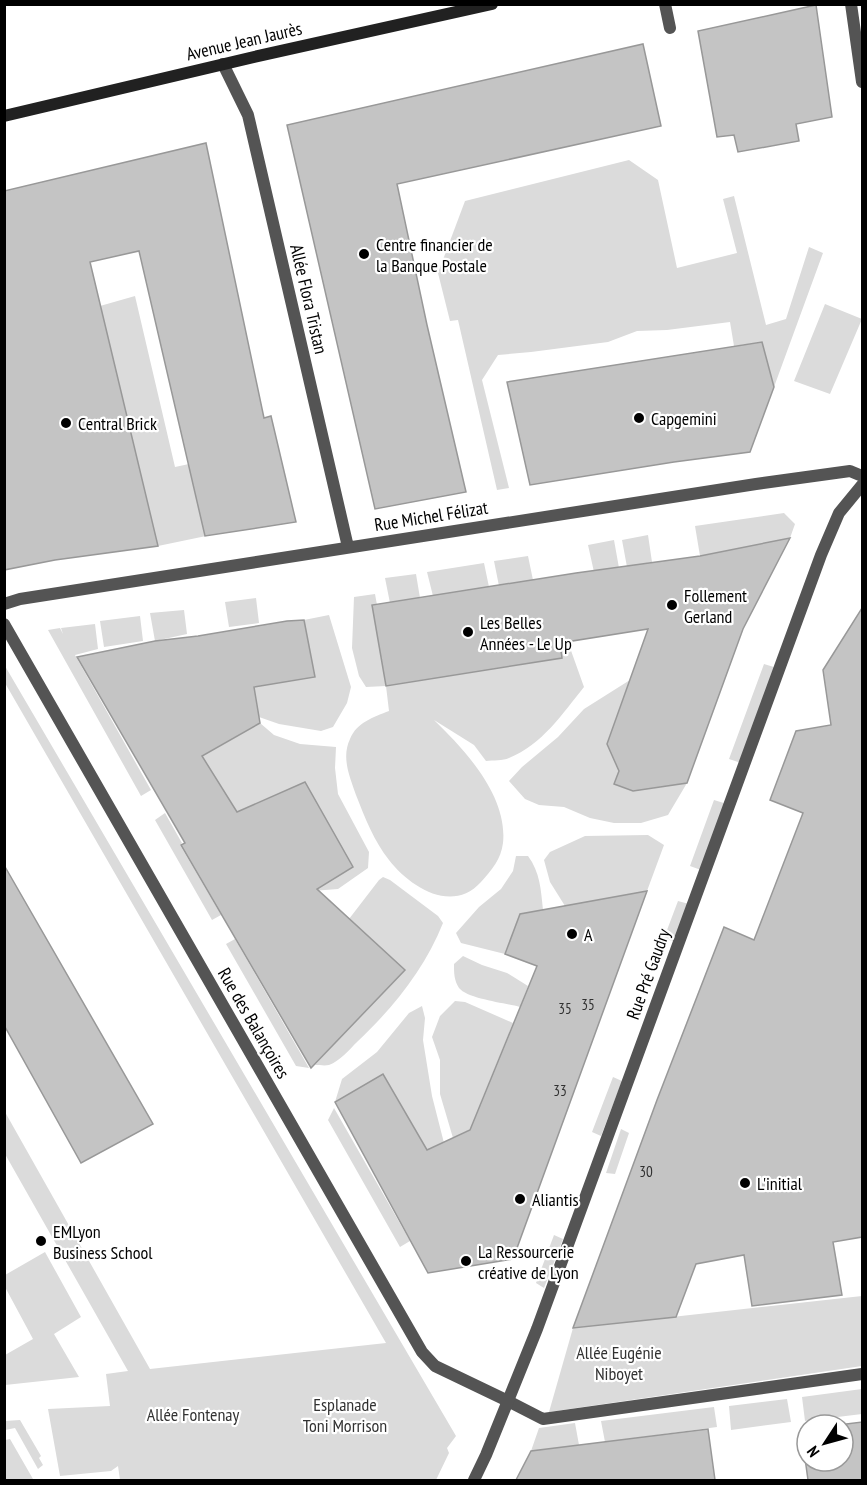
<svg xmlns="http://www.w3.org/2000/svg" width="867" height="1485" viewBox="0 0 867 1485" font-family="'PT Sans Narrow',sans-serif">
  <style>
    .green { fill: #dbdbdb }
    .building { fill: #c4c4c4; stroke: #989898; stroke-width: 1.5 }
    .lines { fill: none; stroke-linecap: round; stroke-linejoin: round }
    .service { stroke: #545454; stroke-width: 12 }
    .minor { stroke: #545454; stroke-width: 12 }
    .secondary { stroke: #212121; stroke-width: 12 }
    .poi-dot { fill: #000; stroke: #fff; stroke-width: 2 }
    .labels { text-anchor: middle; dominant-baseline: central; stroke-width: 4.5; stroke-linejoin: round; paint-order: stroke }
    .number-label { font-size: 15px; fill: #313131 }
    .street-label { font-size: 18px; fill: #000; stroke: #fff }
    .poi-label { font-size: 18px; fill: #000; stroke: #fff; text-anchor: start }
    .park-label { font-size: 18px; fill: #323232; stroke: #fff }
  </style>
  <rect width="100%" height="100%" fill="#fff"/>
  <!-- green -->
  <path class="green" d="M629 160 658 180 677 268 737 253 723 199 734 196 766 325 786 319 809 247 823 253 774 387 762 342 734 346 730 322 667 330 637 331 608 342 531 352 498 355 482 380 509 488 497 490 458 320 450 321 438 273 465 201Z
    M135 296 175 467 189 464 206 536 158 546 100 306Z
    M825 304 862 319 830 394 794 381Z
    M784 513 795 524 790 538 700 556 695 526Z
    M648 535 652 562 627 567 622 540Z
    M614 540 619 568 594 572 588 545Z
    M528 556 533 580 499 586 494 561Z
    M484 563 489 587 433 596 427 572Z
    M416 574 420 598 390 603 385 578Z
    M559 577 569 645 584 687C563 713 542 745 509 758 503 761 493 760 486 761L474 745 434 720C465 750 508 796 503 843 501 859 492 870 481 882 452 914 410 887 389 860 374 841 365 818 356 795 350 777 341 758 350 739 357 722 374 717 389 711L386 686 366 687 359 676 352 648 354 597 375 594 377 605 373 606 386 686 562 658 550 578Z
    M256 598 259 623 229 627 225 602Z
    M184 610 187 634 155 641 150 613Z
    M329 615 351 687 347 703 333 727 321 731 279 724 259 717 260 723 274 735 300 744 336 747 335 768 338 794 369 852 368 868 338 889 312 891 237 812 202 756 259 723 254 687 314 677 304 620Z
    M140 616 143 641 104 647 100 621Z
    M95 624 98 649 75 655 151 790 141 796 48 630 60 628 63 634 61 628Z
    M764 664 777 668 741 763 729 759Z
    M5 666 456 1436 447 1448 449 1453 436 1480H120L118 1466 111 1471 60 1476 48 1409 110 1406 106 1374 128 1371 5 1154V1112L150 1369 386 1343 5 683Z
    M630 680 607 743 619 771 615 784 633 791 637 783 648 789 687 783 668 815 641 823H614L590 818 564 807 539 805 525 799 509 781 522 767 558 737 584 709Z
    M714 800 727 804 701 870 690 866Z
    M165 813 182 843 180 845 221 915 212 920 155 820Z
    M648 835 664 845 647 891 565 906 550 882 544 860 550 852 585 836Z
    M516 856H528C540 872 541 890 543 910L520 914 505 954 461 943 456 933 479 907 501 889 513 871Z
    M383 877 390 880 438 916 443 923C425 969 392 1009 357 1042 349 1050 340 1061 329 1065 325 1066 319 1065 315 1065L353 1024 349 919 379 880Z
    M678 901 689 904 675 942 664 938Z
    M235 939 309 1068 296 1066 226 944Z
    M463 956 482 965 507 973 528 986 520 1007C506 1003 468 999 459 988 454 980 454 973 454 964Z
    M455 1001 465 1002 513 1023 481 1102 473 1129 453 1138 440 1094V1060L432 1037 440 1016Z
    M422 1006 425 1018 423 1040 432 1096 444 1143 427 1150 335 1102 342 1079 377 1052 409 1013Z
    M613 1077 622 1081 601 1136 592 1132Z
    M334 1108 410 1241 400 1247 328 1120Z
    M621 1129 629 1133 615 1174 606 1173Z
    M554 1235 563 1239 544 1288 536 1283Z
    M45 1252 81 1317 54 1334 79 1377 5 1385V1355L33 1339 5 1287V1275Z
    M862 1296V1366L549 1412 573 1328Z
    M862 1389V1414L805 1421 802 1397Z
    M787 1399 791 1422 731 1430 729 1406Z
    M714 1407 717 1427 605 1442 601 1421Z
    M20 1420 41 1456 39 1458 43 1465 38 1469 15 1428 5 1430V1421Z
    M575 1423 579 1445 531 1451 539 1428Z
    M10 1439 33 1479 5 1480V1440Z"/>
  <!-- building -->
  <path class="building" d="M816 5 832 117 796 124 799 141 738 152 734 135 717 137 698 31Z
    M643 44 661 126 397 184 427 325 466 492 375 509 287 125Z
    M206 143 264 418 271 416 296 522 205 536 139 251 90 262 158 546 55 560 4 570V191Z
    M762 342 774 387 750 452 674 462 530 485 507 382Z
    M790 538 743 629 687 783 633 791 614 784 619 771 607 744 648 629 560 643 562 658 386 686 372 605 576 573 700 556Z
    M862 608V1237L833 1242 842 1295 752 1306 744 1255 696 1264 676 1317 573 1328 657 1100 724 927 754 940 803 813 770 800 796 731 831 725 823 670Z
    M304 620 315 677 254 687 260 723 202 756 237 812 305 782 353 867 317 889 405 970 311 1068 181 845 185 843 77 657 155 641 198 636 287 621Z
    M4 865 153 1124 81 1163 4 1025Z
    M647 891 513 1259 428 1273 335 1102 383 1074 427 1150 470 1130 537 966 505 954 520 914Z
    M862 1422V1480H808L801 1429 807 1428V1461H843V1425H838Z
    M708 1429 715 1480H516L531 1451Z"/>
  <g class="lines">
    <!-- service -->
    <path class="service" d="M665 4 670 28
      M508 1401 543 1419 862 1374"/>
    <!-- minor -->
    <path class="minor" d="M851 4 862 82
      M223 64 248 115 348 547
      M4 604 20 599 756 484 850 471 862 476
      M4 624 422 1352 435 1366 508 1401
      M474 1480 486 1455 537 1329 821 555 839 513 862 485"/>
    <!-- secondary -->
    <path class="secondary" d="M4 116 254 57 492 4"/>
  </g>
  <!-- markers -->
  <g class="poi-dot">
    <circle cx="364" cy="254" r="6"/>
    <circle cx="639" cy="418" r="6"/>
    <circle cx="66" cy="423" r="6"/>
    <circle cx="672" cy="605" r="6"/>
    <circle cx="468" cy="632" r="6"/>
    <circle cx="572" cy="934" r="6"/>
    <circle cx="745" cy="1183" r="6"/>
    <circle cx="520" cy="1199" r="6"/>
    <circle cx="41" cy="1241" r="6"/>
    <circle cx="466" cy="1261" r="6"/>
  </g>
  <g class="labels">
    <!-- number labels -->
    <g class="number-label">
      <text x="588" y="1004">35</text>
      <text x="565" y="1008">35</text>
      <text x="560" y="1090">33</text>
      <text x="646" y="1171">30</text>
    </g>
    <!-- street labels -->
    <g class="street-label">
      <text transform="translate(244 41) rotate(-13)">Avenue Jean Jaurès</text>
      <text transform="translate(309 299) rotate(77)">Allée Flora Tristan</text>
      <text transform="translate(431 516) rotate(-9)">Rue Michel Félizat</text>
      <text transform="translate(648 974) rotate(-70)">Rue Pré Gaudry</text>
      <text transform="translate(254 1023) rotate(60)">Rue des Balançoires</text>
    </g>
    <!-- poi labels -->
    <g class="poi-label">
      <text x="376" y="244">Centre financier de<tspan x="376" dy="21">la Banque Postale</tspan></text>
      <text x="651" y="418">Capgemini</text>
      <text x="78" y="423">Central Brick</text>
      <text x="684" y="595">Follement<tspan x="684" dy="21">Gerland</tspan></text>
      <text x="480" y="622">Les Belles<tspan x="480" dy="21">Années - Le Up</tspan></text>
      <text x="584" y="934">A</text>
      <text x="757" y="1183">L'initial</text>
      <text x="532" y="1199">Aliantis</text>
      <text x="53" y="1231">EMLyon<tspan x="53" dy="21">Business School</tspan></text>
      <text x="478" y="1251">La Ressourcerie<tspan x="478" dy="21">créative de Lyon</tspan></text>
    </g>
    <!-- park labels -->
    <g class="park-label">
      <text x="619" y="1352">Allée Eugénie<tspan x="619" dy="21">Niboyet</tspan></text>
      <text x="345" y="1404">Esplanade<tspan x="345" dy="21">Toni Morrison</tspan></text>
      <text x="193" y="1414">Allée Fontenay</text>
    </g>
  </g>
  <!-- border -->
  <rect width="867" height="1485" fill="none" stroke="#000000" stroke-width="12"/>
  <!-- north arrow -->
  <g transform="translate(825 1443) rotate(234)"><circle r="28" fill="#ffffff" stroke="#999999" stroke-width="1.5"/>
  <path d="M0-4.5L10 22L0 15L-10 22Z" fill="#000000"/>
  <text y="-9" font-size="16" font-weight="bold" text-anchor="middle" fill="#000000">N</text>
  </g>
</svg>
